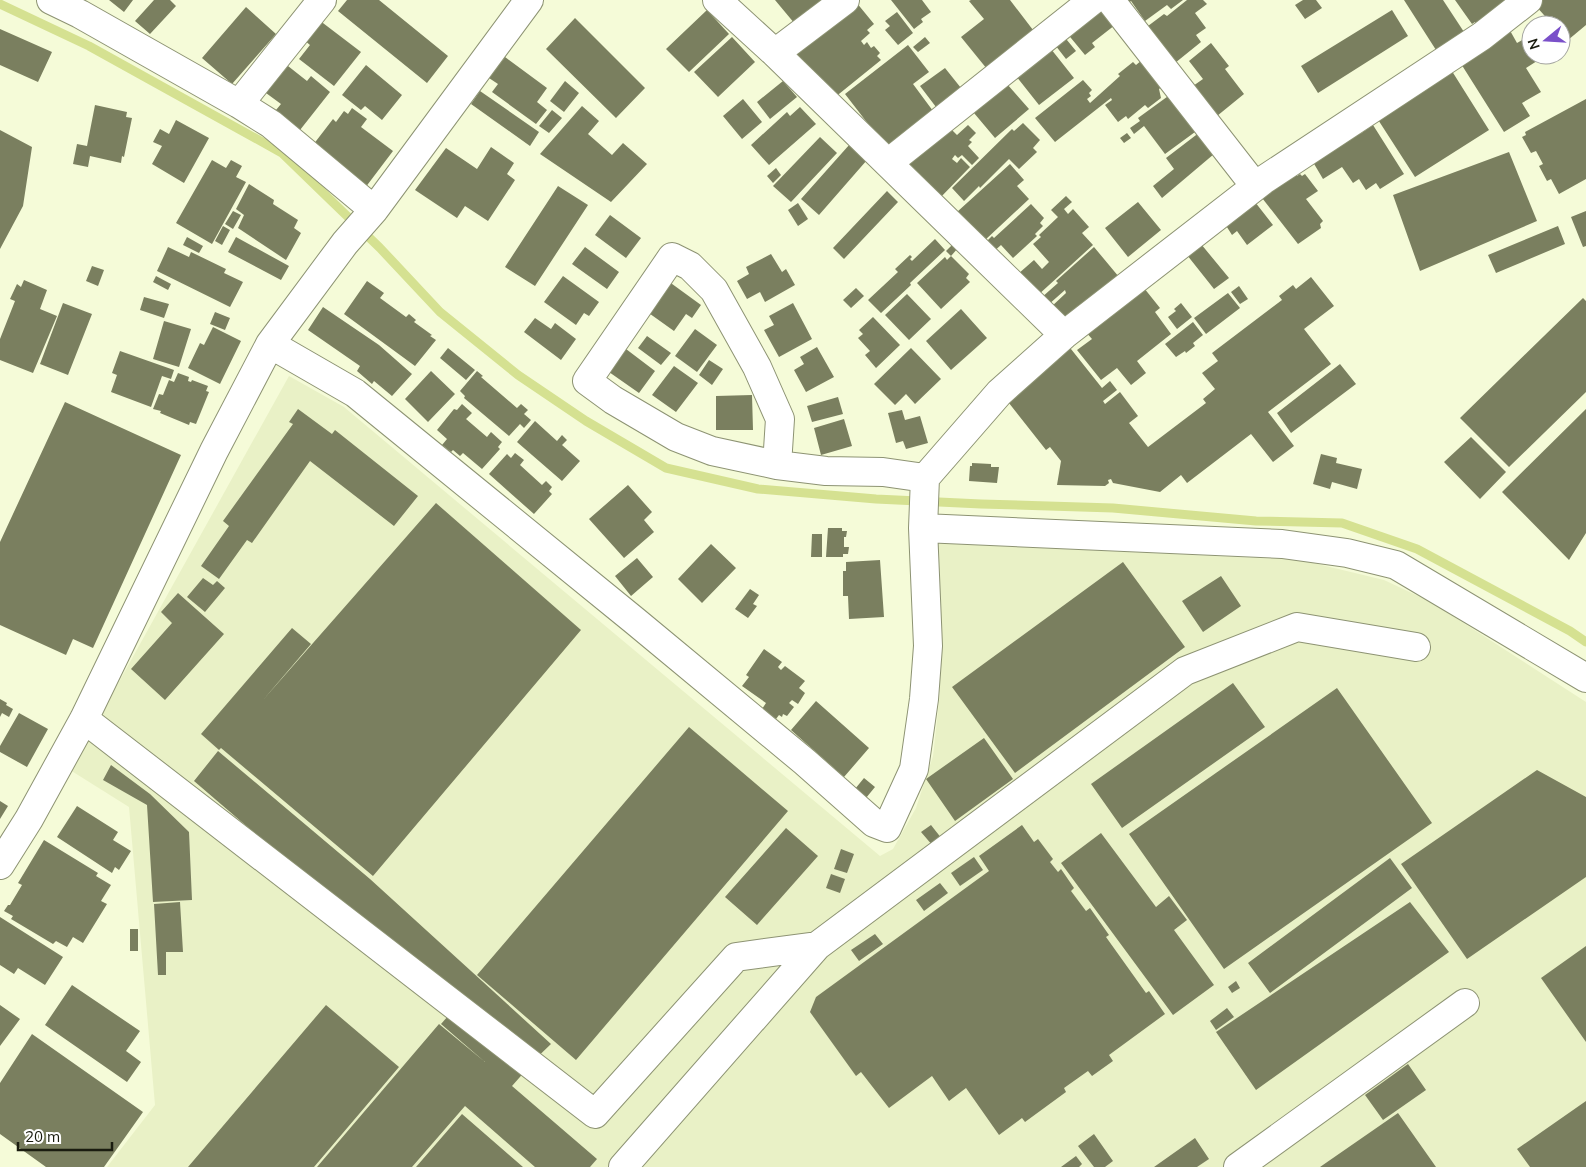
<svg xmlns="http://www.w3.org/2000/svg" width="1586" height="1167" viewBox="0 0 1586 1167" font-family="Mulish,sans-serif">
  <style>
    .built { fill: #e9f1c6 }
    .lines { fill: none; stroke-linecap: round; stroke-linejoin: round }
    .stream { stroke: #d5e191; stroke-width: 9 }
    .building { fill: #7a7f5f }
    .minor-casing { stroke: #8d9373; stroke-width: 30 }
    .minor { stroke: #fff; stroke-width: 28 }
  </style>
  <rect width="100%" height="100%" fill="#f5fbd8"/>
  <!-- built -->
  <path class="built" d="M289 376 344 407 880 856 893 849 916 808 933 756 940 693 933 543 1301 560 1384 580 1431 602 1586 702V1167H107L155 1105 129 807 70 770Z"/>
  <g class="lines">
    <!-- stream -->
    <path class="stream" d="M0 4 89 46 282 153 380 248 440 312 518 375 586 421 666 468 758 489 876 499 981 504 1113 508 1256 521 1342 523 1417 549 1570 631 1586 642"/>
  </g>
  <!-- building -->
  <path class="building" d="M109 0H133L124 12Z
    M154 0H170L176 6 150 34 135 21Z
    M347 0H379L448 56 427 83 338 11Z
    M775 0H825L795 24Z
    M891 0H922L931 12 921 19 923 22 914 29Z
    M971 0H1010L1033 30 987 69 961 37 984 19 969 1Z
    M1122 0H1183L1171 9 1167 5 1145 21 1131 1 1126 5Z
    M1187 0H1203L1207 4 1195 13 1206 28 1196 35 1201 42 1175 63 1144 29 1164 14 1167 16Z
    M1303 0H1316L1322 8 1305 19 1295 5Z
    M1404 0H1443L1464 32 1436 50Z
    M1455 0H1513L1476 24 1475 22 1472 24Z
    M1540 0H1586V25L1568 40 1561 32V25H1555L1553 23 1552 24 1535 5Z
    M856 2 874 24 867 30 870 33 861 41 864 45 867 42 871 48 874 46 880 53 877 56 881 60 834 98 794 52Z
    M1099 6 1115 25 1092 43 1095 47 1085 55 1066 32Z
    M246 7 276 34 232 84 202 58Z
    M707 10 729 34 689 72 666 49Z
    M1392 10 1408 36 1318 93 1301 66Z
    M897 12 913 33 898 45 885 30 890 26 885 21Z
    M575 18 645 88 616 118 546 49Z
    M319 20 361 52 334 86 299 59 310 45 304 40Z
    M1508 27 1517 43 1524 39 1531 50V55H1534L1537 61 1526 68 1541 92 1522 103 1530 116 1504 132 1458 59Z
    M0 29 52 52 38 82 0 65Z
    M1062 34 1076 51 1066 59 1052 41Z
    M732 37 755 62 718 97 694 72Z
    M925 37 930 43 918 52 913 47Z
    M1211 43 1229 66 1225 69 1244 94 1217 116 1193 86 1203 79 1189 61Z
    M908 45 929 72 913 84 933 111 886 147 845 94Z
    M1051 49 1074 78 1039 105 1016 76Z
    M505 57 547 88 537 102 547 110 536 124 492 92 498 84 489 78Z
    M1142 60 1163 86 1159 89 1161 98 1148 108 1145 105 1128 119 1126 116 1118 122 1105 105 1112 100 1111 98 1055 142 1035 118 1083 80 1092 90 1089 93 1091 96 1087 99 1090 103 1120 76 1118 74 1133 62 1136 65Z
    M366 65 402 95 382 120 365 106 361 110 342 95Z
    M288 66 307 81 311 76 330 92 300 130 276 110 281 104 266 93Z
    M945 68 961 88 936 107 920 86Z
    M1450 68 1489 130 1415 177 1375 115Z
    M565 81 579 93 564 112 550 101Z
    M783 81 797 97 770 119 757 102Z
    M1007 84 1029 109 995 138 974 113Z
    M480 91 539 132 530 146 471 104Z
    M1171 94 1194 124 1191 127 1195 132 1165 154 1144 126 1134 134 1130 128 1140 121 1138 118Z
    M743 99 762 122 742 139 723 116Z
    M1586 99V179L1559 194 1551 179 1547 181 1539 166 1543 164 1536 151 1531 153 1522 137 1526 135 1525 132Z
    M95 105 127 112 126 117 132 118 124 157 122 156 121 163 90 156 88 167 73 164 77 144 87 146Z
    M582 106 599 121 588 134 612 155 623 143 647 164 611 202 540 154Z
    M800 107 816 124 769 165 751 145 787 112 790 116Z
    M352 108 367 119 361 127 393 151 365 188 313 145 333 119 336 122 344 111 348 114Z
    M552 110 562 118 549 133 539 126Z
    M176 120 209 138 184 183 152 164 162 146 153 142 160 129 169 134Z
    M945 123 957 135 968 125 976 133 969 140 972 142 968 146 979 158 972 165 962 155 958 158 955 155 952 159 957 163 961 158 970 167 938 200 900 162Z
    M1023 123 1040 140 1033 148 1037 152 1019 169 1009 159 980 188 979 186 964 201 952 188 1012 129 1014 131Z
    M1373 125 1404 174 1380 189 1376 183 1366 190 1359 179 1353 183 1342 167 1323 179 1310 157 1356 128 1360 134Z
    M0 130 32 147 23 206 0 249Z
    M1200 132 1214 154 1162 198 1153 186 1174 169 1166 158Z
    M1127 133 1131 138 1124 143 1120 138Z
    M820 137 837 153 791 202 773 186Z
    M850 144 867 160 819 215 801 199Z
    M491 147 514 163 507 174 515 180 488 221 465 206 457 218 415 190 446 148 477 169Z
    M1509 152 1537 221 1420 271 1393 195Z
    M212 160 226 168 231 160 242 166 236 177 246 182 212 244 176 223Z
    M1010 164 1024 180 1017 186 1029 199 984 241 957 212Z
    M776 168 781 175 773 183 767 176Z
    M1292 169 1297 176 1300 174 1302 176 1305 174 1318 191 1306 199 1323 221 1320 224 1321 228 1298 244 1259 194Z
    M249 184 274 200 273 204 298 220 294 228 301 233 286 260 238 228 244 215 236 209Z
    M558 186 588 205 535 286 505 267Z
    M887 191 898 202 844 259 833 248Z
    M1066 196 1072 202 1064 209 1068 214 1073 209 1089 227 1082 233 1093 245 1037 296 1018 274 1034 260 1042 269 1049 262 1033 244 1041 237 1039 235 1058 217 1051 210Z
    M1138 202 1161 230 1128 257 1105 228Z
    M1255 202 1273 225 1247 245 1237 231 1232 235 1225 224Z
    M798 203 808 219 798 226 788 210Z
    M1031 204 1044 218 1040 223 1043 226 1035 234 1037 236 1013 258 1001 245 992 253 984 244 992 236 994 238Z
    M233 211 241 215 233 229 225 224Z
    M1586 211V246L1583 247 1571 217Z
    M610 215 641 238 626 258 595 235Z
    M223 226 230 230 222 245 215 241Z
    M1558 226 1565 244 1496 273 1488 255Z
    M187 237 203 246 199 253 183 245Z
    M236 237 289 266 281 280 228 252Z
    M935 239 945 250 910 283 911 285 881 313 868 300 898 272 895 269 910 255 912 257 910 259 912 261Z
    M953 244 958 248 951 256 946 251Z
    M1201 244 1229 278 1214 289 1187 255Z
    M168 247 189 257 191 252 226 269 224 273 243 282 230 307 157 271Z
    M585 247 619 272 607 289 572 264Z
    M1094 247 1119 277 1063 322 1050 308 1066 293 1065 290 1048 305 1041 298 1058 283 1056 281Z
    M771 254 782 272 786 269 795 285 765 302 760 292 747 299 737 281 749 274 746 267Z
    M951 256 969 274 966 278 970 282 941 309 917 283 945 257 947 260Z
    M92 266 104 270 98 286 86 281Z
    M156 276 171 284 168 290 153 282Z
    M563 276 599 302 589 316 584 313 576 325 544 302Z
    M1311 277 1334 306 1304 329 1331 364 1268 412 1294 446 1273 462 1251 434 1187 483 1181 475 1160 492 1113 483 1111 479 1108 480 1109 483 1105 486 1057 485 1061 461 1050 447 1046 450 1005 398 1067 344 1102 388 1110 381 1117 390 1103 401 1105 404 1120 392 1138 416 1129 423 1148 447 1206 403 1203 399 1215 389 1202 373 1218 361 1212 353 1282 300 1279 296 1293 285 1296 289Z
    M24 280 47 290 40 309 57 316 33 373 0 360V339L15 301 10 299 17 284 21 287Z
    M367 281 384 293 380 298 406 317 409 314 416 320 414 322 432 335 430 336 436 340 415 366 344 314Z
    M668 281 701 305 692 318 686 314 674 331 646 311Z
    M1239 286 1248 299 1240 304 1231 292Z
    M856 288 864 296 851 308 843 300Z
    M1144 288 1160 308 1155 312 1171 334 1137 361 1146 373 1131 385 1117 368 1101 380 1077 350 1092 339 1085 331Z
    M1228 293 1240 308 1206 334 1194 318Z
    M907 294 931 319 909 340 885 315Z
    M144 297 169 304 164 318 140 310Z
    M1583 298 1586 301V392L1509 467 1460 418Z
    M63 303 92 314 68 375 40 364Z
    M793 303 812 339 779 357 764 330 774 325 769 316Z
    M1181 303 1192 317 1177 329 1168 317 1176 311 1174 309Z
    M323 307 379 345 412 374 392 396 374 381 372 384 357 371 360 366 308 330Z
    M961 309 987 338 951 370 926 341Z
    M215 312 230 318 225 330 210 324Z
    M873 317 900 345 876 368 865 355 870 351 858 338 863 334 859 330Z
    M535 318 551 329 555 323 576 339 561 360 524 332Z
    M164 321 191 329 179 367 153 359Z
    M1193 322 1203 335 1193 343 1195 346 1186 353 1185 351 1176 357 1165 344Z
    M213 327 241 341 220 384 188 368 200 343 204 345Z
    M695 329 717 345 697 372 675 356Z
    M647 336 671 353 661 365 638 348Z
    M817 347 834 377 806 392 794 370 804 364 800 357Z
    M448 348 475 370 466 380 440 358Z
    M911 348 941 379 915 404 906 394 895 405 874 384Z
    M626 349 655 371 639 393 609 372Z
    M120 351 174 370 171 379 162 376 151 407 111 392 117 375 112 373Z
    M709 360 723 369 712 385 699 375Z
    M1340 364 1356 384 1291 433 1277 413Z
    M674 366 698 383 676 412 652 395Z
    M431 371 455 394 428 422 405 399Z
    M477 371 483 376 481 377 517 408 521 404 528 410 524 414 531 420 524 428 520 424 509 436 464 398 465 396 460 391Z
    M178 373 189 377 188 381 191 382 192 380 208 386 206 391 209 392 196 424 190 422 189 425 160 413 161 411 153 409 159 394 163 395 169 380 174 382Z
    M752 395 753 430H716V396Z
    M838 397 843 414 812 422 807 406Z
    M65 402 181 455 93 648 73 639 66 655 0 625V542Z
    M462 404 472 413 466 419 487 437 491 432 502 442 498 447 500 449 482 469 463 453 460 456 453 450 451 452 442 445 447 439 437 430 454 409 457 410Z
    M298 409 332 434 335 430 418 496 394 526 310 461 252 543 247 540 219 579 201 566 229 526 223 521 293 424 289 422Z
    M1586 409V533L1569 560 1502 492Z
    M902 410 905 420 920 416 928 443 906 449 903 441 896 443 888 413Z
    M844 419 852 446 821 455 814 428Z
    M535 421 557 441 562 435 567 440 562 445 580 461 562 481 517 442Z
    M1471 437 1506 472 1480 499 1444 462Z
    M515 453 524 460 520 465 542 485 546 481 552 487 549 491 552 494 534 514 489 474 507 454 511 458Z
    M1321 454 1337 458 1336 463 1362 469 1357 489 1332 482 1330 489 1313 484Z
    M972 463 991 464V467H999L997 483 969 481 970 466H972Z
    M628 485 652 512 644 520 654 532 624 558 589 519Z
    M436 503 581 630 373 876 221 748 219 750 201 734 292 628 311 644 263 700Z
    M828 528H842V531H847L846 537H844V547H849L848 554H843V557H826Z
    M812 534H822V557H811Z
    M711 544 736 568 702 603 678 579Z
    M637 558 653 577 631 596 615 576Z
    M880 560 884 617 849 619 848 596H843V571H846V562Z
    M1123 562 1185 647 1015 773 952 687Z
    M1221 576 1241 606 1203 632 1182 601Z
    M203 578 213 585 217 581 225 588 205 612 187 597Z
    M750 589 759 595 753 604 757 606 748 618 735 609Z
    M178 593 224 634 165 700 131 669 172 623 161 612Z
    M764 649 782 662 778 667 781 670 785 666 805 681 799 688 805 693 798 704 792 700 789 703 794 707 787 716 783 714 782 717 779 715 776 719 762 709 766 703 742 686 749 677 746 675Z
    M1233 683 1265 727 1122 828 1091 784Z
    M1337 688 1432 823 1224 969 1129 834Z
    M0 699 7 703 6 705 13 709 9 717 2 713 0 717Z
    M816 701 869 748 844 777 791 730Z
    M19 713 48 729 27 767 0 752V746Z
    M689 727 788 811 576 1060 477 975Z
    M984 738 1013 779 955 821 926 779Z
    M218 751 370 879 551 1044 527 1067 194 781Z
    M111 765 150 794 189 832 192 900 153 902 147 805 103 780Z
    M1537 770 1586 797V877L1467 959 1401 864Z
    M864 778 875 787 866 798 855 789Z
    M0 801 8 806 0 819Z
    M77 806 118 832 113 840 131 851 119 870 115 867 112 873 57 837Z
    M931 825 942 839 933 846 921 832Z
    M1022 825 1034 842 1038 839 1053 859 1050 862 1058 872 1061 869 1074 888 1071 891 1086 911 1090 908 1109 935 1106 937 1146 993 1149 991 1165 1014 1109 1055 1113 1061 1092 1076 1088 1071 1064 1088 1066 1092 1025 1122 1022 1118 999 1135 966 1088 949 1101 932 1076 889 1108 861 1072 856 1076 810 1012 816 997 989 871 979 856Z
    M786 828 818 856 757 925 725 897Z
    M1101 833 1156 907 1169 896 1187 920 1174 930 1214 985 1173 1015 1061 863Z
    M44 840 98 873 96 876 111 885 101 901 107 904 83 943 73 937 67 947 56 941 53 944 11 919 13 916 4 911 8 905H10L22 885 18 883Z
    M841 849 854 854 847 873 834 869Z
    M974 857 983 870 960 886 951 873Z
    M1390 858 1412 888 1270 993 1248 963Z
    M831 874 845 879 840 893 826 888Z
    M940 883 948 893 924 911 916 900Z
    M180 902 183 952H166V975H158L154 904Z
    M1410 902 1449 952 1256 1090 1216 1032Z
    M0 917 63 957 45 985 18 968 14 974 0 965Z
    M130 929H138V951H130Z
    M875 934 883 944 859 961 851 950Z
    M1586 946V1042L1541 978Z
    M1236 981 1240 988 1232 993 1228 987Z
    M72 985 140 1031 126 1051 141 1062 127 1082 45 1025Z
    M0 1005 20 1019 0 1046Z
    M326 1005 399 1067 314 1167H188Z
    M456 1007 527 1069 512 1086 597 1159 590 1167H535L465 1106 412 1167H317L439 1024 485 1062 441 1024Z
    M1227 1008 1234 1017 1216 1030 1210 1021Z
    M32 1034 143 1112 104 1167H46L0 1134V1083Z
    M1408 1064 1426 1090 1383 1120 1365 1095Z
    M1586 1101V1167H1530L1517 1149Z
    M1398 1113 1436 1167H1320Z
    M462 1114 523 1167H416Z
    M1094 1134 1113 1161 1105 1167H1094L1078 1146Z
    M1195 1138 1209 1159 1197 1167H1154Z
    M1076 1156 1082 1164 1079 1167H1061Z"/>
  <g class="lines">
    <defs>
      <path id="minor" d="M51 0 80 14 239 104 271 124 374 210
        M717 0 775 53 1064 335
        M1110 0 1255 186
        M775 53 845 0
        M239 104 322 0
        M888 163 1093 0
        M270 344 355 393 635 621 805 762 874 823 887 828 914 769 924 699 928 646 923 528 925 478 999 393 1064 335 1265 179 1482 36 1528 0
        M777 465 780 419 757 367 714 290 690 266 672 257 587 381 613 400 676 437 712 451 777 465 826 471 883 472 925 478
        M923 528 1282 544 1347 553 1396 565 1586 678
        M84 719 595 1114 736 957 817 946
        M0 865 29 819 84 719 214 451 270 344 345 243 374 210 529 0
        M623 1167 817 946 1185 671 1297 627 1416 647
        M1238 1167 1465 1003"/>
    </defs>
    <!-- minor casing -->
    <use href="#minor" class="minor-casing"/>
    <!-- minor -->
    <use href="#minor" class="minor"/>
  </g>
  <!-- north arrow -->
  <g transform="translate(1546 40) rotate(252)"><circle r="24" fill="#ffffff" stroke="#a3a49f"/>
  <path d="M0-4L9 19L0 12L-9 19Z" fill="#7a50c9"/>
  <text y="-8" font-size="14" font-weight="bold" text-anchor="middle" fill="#1a1c0f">N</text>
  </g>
  <!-- scale -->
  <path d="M18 1142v8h94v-8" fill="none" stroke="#1a1c0f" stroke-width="2.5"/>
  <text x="25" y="1142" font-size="15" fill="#1a1c0f" stroke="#ffffff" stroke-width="4" paint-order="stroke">20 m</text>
</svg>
